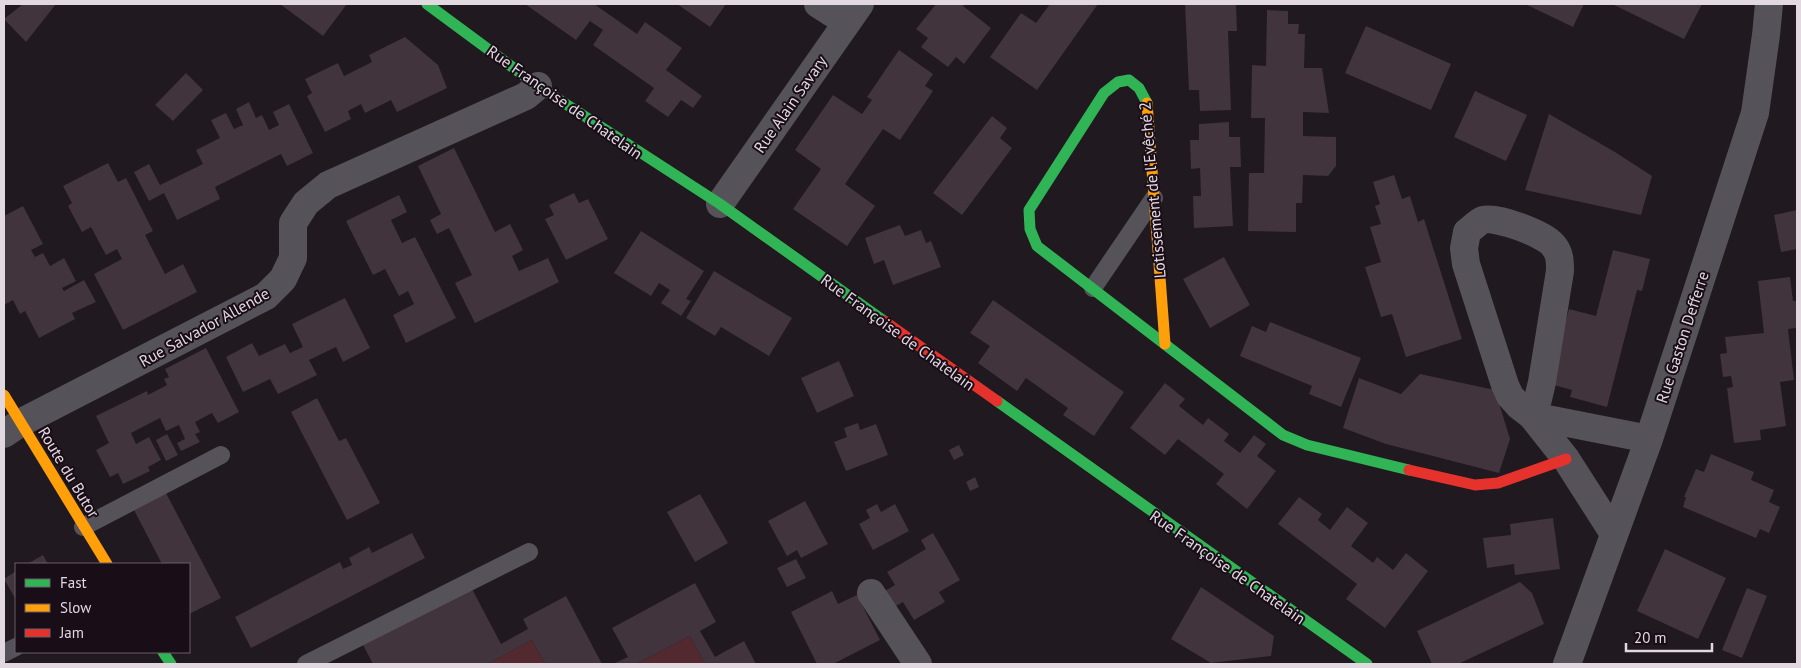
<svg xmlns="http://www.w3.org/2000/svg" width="1801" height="668" viewBox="0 0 1801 668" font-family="'PT Sans',sans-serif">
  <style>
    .green { fill: #52292f }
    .building { fill: #41343c }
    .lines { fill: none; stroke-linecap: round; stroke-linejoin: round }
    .lane { stroke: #56525a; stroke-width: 18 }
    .street { stroke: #56525a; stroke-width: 28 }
    .fast { stroke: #30b455; stroke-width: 11 }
    .slow { stroke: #ff9f0a; stroke-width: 11 }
    .jam { stroke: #e5322d; stroke-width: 11 }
    .labels { text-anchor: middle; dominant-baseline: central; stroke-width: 4; stroke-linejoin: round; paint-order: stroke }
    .street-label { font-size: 16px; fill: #e1d8e0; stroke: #190d18 }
  </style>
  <rect width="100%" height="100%" fill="#20191f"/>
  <!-- green -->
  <path class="green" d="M690 636 705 664H636Z
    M532 640 545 664H487Z"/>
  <!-- building -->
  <path class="building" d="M23 4H56L26 42 4 19Z
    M280 4H347L323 36Z
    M525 4H594L637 34 645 22 682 48 666 70 702 96 693 108 681 100 668 117 645 101 654 88 593 45 603 30 590 21 576 40Z
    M677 4H726L710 27Z
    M936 4H965L963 6 991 28 964 64 956 57 948 67 921 47 928 38 916 29Z
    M1050 4H1098L1037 90 990 57 1021 13 1036 23Z
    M1185 4H1236L1237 31H1228L1231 110 1200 111 1199 90H1189Z
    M1525 4H1584L1573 27Z
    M1612 4H1702L1684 39Z
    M1267 10 1288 11V24H1299L1298 34H1305L1304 68H1322L1329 113 1303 112V136L1336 137V166L1328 176 1303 175 1302 203H1296V232L1248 231 1249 173H1264L1265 118H1251L1252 65 1266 66Z
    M1366 26 1451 64 1431 110 1345 73Z
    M405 37 438 65 447 88 397 112 391 100 365 113 361 104 348 111 351 119 325 132 307 96 312 93 305 79 338 63 344 76 372 62 369 55Z
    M899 50 933 74 925 86 933 91 900 140 883 129 845 184 875 206 847 246 793 209 821 169 795 150 833 95 862 114 872 100 867 97Z
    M186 73 203 90 173 121 155 105Z
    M1475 91 1527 115 1506 161 1454 137Z
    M249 102 256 118 262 115 269 130 279 125 273 112 289 104 313 153 287 166 281 154 215 187 220 199 177 220 164 193 149 201 134 172 149 164 160 185 203 164 196 150 220 138 211 120 226 113 234 129 243 125 236 109Z
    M1549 114 1615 152 1652 176 1641 215 1525 190Z
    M992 116 1007 128 1000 138 1012 148 962 215 933 193Z
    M1229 122V137H1240L1241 167H1230L1233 226 1194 228 1193 196H1201L1200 168 1191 169 1190 140H1199V124Z
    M454 148 495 232 510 224 523 250 512 256 519 271 548 258 559 282 475 323 455 283 472 275 449 228 437 234 430 220 441 214 418 166Z
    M108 163 118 182 126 178 153 231 145 235 165 274 183 264 197 292 123 330 94 274 122 259 117 249 106 255 91 227 82 232 68 206 72 203 63 186Z
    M1394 175 1402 199 1410 196 1418 222 1424 219 1462 339 1406 357 1392 314 1381 317 1365 267 1381 262 1370 227 1381 224 1375 206 1380 204 1373 182Z
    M574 193 579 203 588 199 608 239 566 260 545 219 554 215 549 205Z
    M399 195 407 212 391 220 402 243 415 237 456 318 406 343 393 315 414 304 408 291 399 296 385 269 373 275 346 221Z
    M23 206 43 244 31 250 35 257 43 253 50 266 64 258 76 281 62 288 64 291 84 280 96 302 72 313 75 319 39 338 25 311 20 314 13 300 4 305V216Z
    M1797 210V249L1781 252 1774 215Z
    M900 225 905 236 921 230 926 243 931 241 941 267 893 285 884 260 874 264 865 238Z
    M641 231 704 271 686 299 691 301 681 316 661 303 670 290 659 283 651 296 614 273Z
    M1613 250 1650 259 1642 291 1637 290 1607 407 1570 397 1572 390 1550 384 1569 309 1596 316Z
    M1224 257 1250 305 1210 328 1183 279Z
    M714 271 792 318 769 356 721 327 715 336 686 318Z
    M1790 277 1793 301H1797V328L1788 329 1794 380 1780 382 1786 426 1760 430 1761 440 1734 443 1727 388 1733 387 1731 376 1723 377 1720 354 1727 353 1725 337 1764 333 1758 281Z
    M345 298 370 348 343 362 336 347 309 360 317 375 278 394 270 379 243 392 226 357 252 343 259 356 285 344 290 353 303 347 292 324Z
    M993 300 1124 392 1094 436 1063 415 1068 408 1026 378 1017 391 978 363 990 346 970 333Z
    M1270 322 1361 358 1341 407 1309 394 1312 386 1240 356 1252 326 1266 332Z
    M206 348 239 412 218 423 212 413 195 422 200 432 195 434 200 442 181 451 177 443 185 439 179 425 166 431 160 418 131 433 136 444 149 437 161 460 148 467 150 471 123 484 118 473 110 477 96 450 109 443 96 416 147 391 148 395 167 385 164 379 169 377 165 369Z
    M839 361 854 396 817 413 801 378Z
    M1420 374 1495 390 1510 439 1499 473 1386 444 1343 428 1359 378 1401 394Z
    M1165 383 1185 399 1179 406 1203 425 1208 418 1229 434 1224 441 1240 453 1254 435 1266 444 1257 456 1276 471 1247 509 1216 484 1224 474 1178 439 1165 455 1130 428Z
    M317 398 339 441 346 438 380 503 347 520 291 412Z
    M858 423 860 430 876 424 888 455 846 471 834 442 847 437 844 428Z
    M167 434 178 455 166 461 156 440Z
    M959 445 964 455 954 460 949 450Z
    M1711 454 1754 472 1751 480 1774 490 1769 502 1780 507 1769 533 1760 529 1756 538 1683 507 1686 497H1684L1696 469 1704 472Z
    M975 477 979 487 970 491 966 482Z
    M166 493 221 598 189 614V564H162L134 510Z
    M700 494 728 543 695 562 667 512Z
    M1299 497 1322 514 1318 520 1330 530 1347 507 1368 523 1351 546 1373 563 1377 557 1393 570 1406 553 1428 571 1385 628 1346 599 1357 584 1278 524Z
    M805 501 828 544 801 558 797 550 787 556 768 521Z
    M877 504 881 512 895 504 909 531 873 550 859 524 870 518 866 510Z
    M1553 518 1560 569 1515 575 1514 564 1487 568 1483 538 1511 535 1510 524Z
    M412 533 425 558 251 648 235 617 340 562 343 569 352 565 349 558 369 547 372 553Z
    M933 533 960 580 939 592 945 602 914 620 903 602 889 610 880 594 895 585 887 572 926 549 921 540Z
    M1665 549 1726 578 1698 639 1637 611Z
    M43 555 48 564H27Z
    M796 559 806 578 787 587 777 568Z
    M16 571V600L4 579Z
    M1520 582 1532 593 1544 624 1458 664H1432L1417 631Z
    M695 583 716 622 700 631 715 657 744 641 756 664H705L690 636 636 664H613L628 657 612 628Z
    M471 587 501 644 528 629 523 619 566 596 602 664H545L532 640 487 664H373L363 645Z
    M1201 587 1274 636 1271 656 1211 663 1171 639Z
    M1747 588 1767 596 1742 658 1722 650Z
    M832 591 838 604 857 595 880 640 833 664H817L791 612Z"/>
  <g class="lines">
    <!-- lane -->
    <path class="lane" d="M1093 288 1154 198
      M83 527 221 455
      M4 653 16 647
      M306 664 529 552"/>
    <!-- street -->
    <path class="street" d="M818 4 846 22
      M720 204 860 4
      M1532 416 1538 399 1542 382 1560 271C1560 261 1560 253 1553 245 1544 234 1497 216 1483 220 1478 222 1472 228 1467 232L1464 248 1466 264 1505 385 1510 396 1519 406 1532 416 1566 459 1614 534
      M1532 416 1649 439
      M4 434 20 423 266 296 283 279 293 258V223L306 203 328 185 526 96 538 86
      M871 593 918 664
      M1567 664 1649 439 1755 113 1766 35 1769 4"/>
    <!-- fast -->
    <path class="fast" d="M427 4 538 86 720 204 884 321
      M1147 103 1139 88 1129 80 1118 82 1104 93 1029 210 1030 229 1037 246 1283 435 1307 445 1409 470
      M997 401 1367 664
      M163 652 171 664"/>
    <!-- slow -->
    <path class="slow" d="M1147 103 1165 344
      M4 395 107 564"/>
    <!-- jam -->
    <path class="jam" d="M884 321 997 401
      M1409 470 1475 485 1498 483 1566 459"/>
  </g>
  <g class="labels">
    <!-- street labels -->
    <g class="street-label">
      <text transform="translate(565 102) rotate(35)">Rue Françoise de Chatelain</text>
      <text transform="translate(790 104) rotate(-55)">Rue Alain Savary</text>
      <text transform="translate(1152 190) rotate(-95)">Lotissement de l'Evêché 2</text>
      <text transform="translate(204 327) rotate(-29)">Rue Salvador Allende</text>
      <text transform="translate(898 332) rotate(36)">Rue Françoise de Chatelain</text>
      <text transform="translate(1682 337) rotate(-72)">Rue Gaston Defferre</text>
      <text transform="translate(69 472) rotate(59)">Route du Butor</text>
      <text transform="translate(1228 567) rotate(35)">Rue Françoise de Chatelain</text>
    </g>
  </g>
  <!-- border -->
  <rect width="1801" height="668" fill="none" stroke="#e1d8e0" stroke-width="10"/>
  <!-- legend -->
  <rect x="15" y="563" width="175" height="90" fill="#190d18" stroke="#695e68"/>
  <rect x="25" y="579" width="25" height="8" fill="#30b455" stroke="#695e68"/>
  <text x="60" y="588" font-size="15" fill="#e1d8e0">Fast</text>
  <rect x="25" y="604" width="25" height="8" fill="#ff9f0a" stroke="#695e68"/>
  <text x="60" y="613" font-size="15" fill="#e1d8e0">Slow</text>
  <rect x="25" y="629" width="25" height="8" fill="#e5322d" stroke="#695e68"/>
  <text x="60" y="638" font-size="15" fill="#e1d8e0">Jam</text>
  <!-- scale -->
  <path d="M1626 643v8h86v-8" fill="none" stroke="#e1d8e0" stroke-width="2.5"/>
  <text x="1634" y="643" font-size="15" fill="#e1d8e0" stroke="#190d18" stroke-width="4" paint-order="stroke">20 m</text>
</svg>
